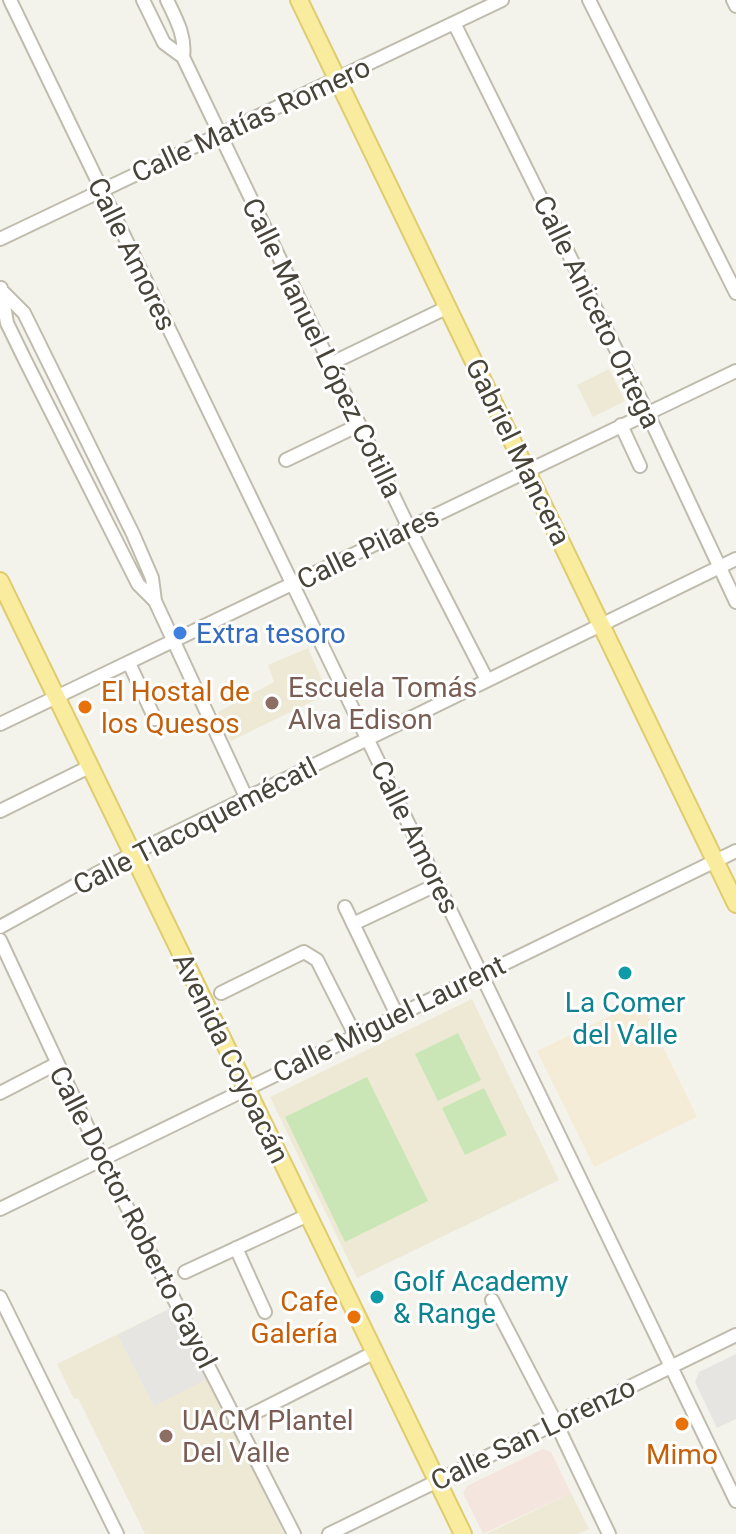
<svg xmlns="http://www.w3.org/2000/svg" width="736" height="1534" viewBox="0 0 736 1534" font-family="Roboto,sans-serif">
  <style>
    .commercial { fill: #f5ecd7 }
    .education { fill: #ede9d5 }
    .medical { fill: #f4e5df }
    .green { fill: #cae6b6 }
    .parking { fill: #e6e5e2 }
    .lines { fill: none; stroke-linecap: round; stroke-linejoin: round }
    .minor-casing { stroke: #c0bcad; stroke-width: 16 }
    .major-casing { stroke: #decc6f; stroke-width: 20 }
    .minor { stroke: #fff; stroke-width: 12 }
    .major { stroke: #f9ec9f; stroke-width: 16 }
    .shop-dot { fill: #3f7fe0; stroke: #fff; stroke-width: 3 }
    .education-dot { fill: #8d6e63; stroke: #fff; stroke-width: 3 }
    .food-dot { fill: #e8710a; stroke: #fff; stroke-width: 3 }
    .culture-dot { fill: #0f9aa8; stroke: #fff; stroke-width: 3 }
    .labels { text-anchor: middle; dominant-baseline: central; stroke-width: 6; stroke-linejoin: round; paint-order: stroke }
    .street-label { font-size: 28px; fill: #484439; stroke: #fff }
    .shop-label { font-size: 28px; fill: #366cbe; stroke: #fff; text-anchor: start }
    .education-label { font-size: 28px; fill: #785e54; stroke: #fff; text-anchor: start }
    .food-label { font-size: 28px; fill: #c56008; stroke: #fff; text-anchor: start }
    .culture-label { font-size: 28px; fill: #0d838f; stroke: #fff }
  </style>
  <rect width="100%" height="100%" fill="#f4f3eb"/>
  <!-- commercial -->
  <path class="commercial" d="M641 1001 697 1117 594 1167 537 1051Z"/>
  <!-- education -->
  <path class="education" d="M609 369 625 401 593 417 577 385Z
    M308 648 328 694 231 741 218 712 274 682 268 665Z
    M472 999 559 1180 357 1278 270 1097Z
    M173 1307 209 1378 284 1534H145L78 1398 74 1399 57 1364Z
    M571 1493 589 1529 578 1534H486Z"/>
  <!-- medical -->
  <path class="medical" d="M543 1449 551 1452 571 1493 483 1534 463 1493 467 1486Z"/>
  <!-- green -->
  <path class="green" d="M458 1033 481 1080 438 1101 415 1054Z
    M367 1077 428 1201 345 1242 285 1117Z
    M484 1088 507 1135 465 1155 442 1108Z"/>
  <!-- parking -->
  <path class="parking" d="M173 1307 209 1378 154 1406 118 1335Z
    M736 1354V1419L717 1428 695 1382 699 1372Z"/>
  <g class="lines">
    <defs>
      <path id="minor" d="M10 0 736 1501
        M143 0 164 43 183 57
        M167 0C176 19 186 36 183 57L409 528 487 680
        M589 0 736 293
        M733 0 736 6
        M454 23 647 412 736 602
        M0 239 502 0
        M1 288 7 323 25 360 138 584 155 601
        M2 291 24 313 133 534 152 578 155 601 247 799
        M330 364 448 307
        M621 425 640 466
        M286 460 359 425
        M129 663 155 719
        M0 724 736 371
        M0 811 91 766
        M345 907 397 1015
        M353 924 438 884
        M0 927 132 854 736 559
        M0 940 102 1158 294 1534
        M221 993 304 952 317 960 355 1035
        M0 1093 56 1064
        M0 1209 736 851
        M236 1248 265 1312
        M185 1272 308 1215
        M0 1297 117 1534
        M492 1300 556 1423 609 1534
        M235 1423 375 1352
        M329 1534 736 1335"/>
      <path id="major" d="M299 0 736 904
        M0 581 463 1534"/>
    </defs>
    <!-- minor casing -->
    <use href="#minor" class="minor-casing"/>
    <!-- major casing -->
    <use href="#major" class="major-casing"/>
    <!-- minor -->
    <use href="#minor" class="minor"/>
    <!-- major -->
    <use href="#major" class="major"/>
  </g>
  <!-- markers -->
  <circle class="shop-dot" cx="180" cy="633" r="8"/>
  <g class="education-dot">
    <circle cx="272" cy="703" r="8"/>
    <circle cx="166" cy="1436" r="8"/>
  </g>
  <g class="food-dot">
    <circle cx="85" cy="707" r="8"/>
    <circle cx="354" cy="1317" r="8"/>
    <circle cx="682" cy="1424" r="8"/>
  </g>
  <g class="culture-dot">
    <circle cx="625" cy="973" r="8"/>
    <circle cx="377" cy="1297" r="8"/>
  </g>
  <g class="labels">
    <!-- street labels -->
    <g class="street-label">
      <text transform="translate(251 120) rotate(-25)">Calle Matías Romero</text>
      <text transform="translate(132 254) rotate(64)">Calle Amores</text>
      <text transform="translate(597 312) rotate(64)">Calle Aniceto Ortega</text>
      <text transform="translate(322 348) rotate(64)">Calle Manuel López Cotilla</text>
      <text transform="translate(518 452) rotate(64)">Gabriel Mancera</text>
      <text transform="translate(368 548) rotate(-26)">Calle Pilares</text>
      <text transform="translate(195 826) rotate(-27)">Calle Tlacoquemécatl</text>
      <text transform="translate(415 837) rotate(64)">Calle Amores</text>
      <text transform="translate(389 1019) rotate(-26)">Calle Miguel Laurent</text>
      <text transform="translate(231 1058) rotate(64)">Avenida Coyoacán</text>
      <text transform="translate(133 1217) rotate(63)">Calle Doctor Roberto Gayol</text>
      <text transform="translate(533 1434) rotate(-26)">Calle San Lorenzo</text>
    </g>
    <!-- shop labels -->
    <g class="shop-label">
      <text x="196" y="633">Extra tesoro</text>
    </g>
    <!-- education labels -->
    <g class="education-label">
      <text x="288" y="687">Escuela Tomás<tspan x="288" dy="32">Alva Edison</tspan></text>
      <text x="182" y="1420">UACM Plantel<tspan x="182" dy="32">Del Valle</tspan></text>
    </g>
    <!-- food labels -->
    <g class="food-label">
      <text x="101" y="691">El Hostal de<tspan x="101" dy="32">los Quesos</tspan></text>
      <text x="338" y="1301" text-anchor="end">Cafe<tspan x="338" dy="32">Galería</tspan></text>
      <text x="682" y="1454" text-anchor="middle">Mimo</text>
    </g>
    <!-- culture labels -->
    <g class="culture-label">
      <text x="625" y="1002">La Comer<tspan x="625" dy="32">del Valle</tspan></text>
      <text x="393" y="1281" text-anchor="start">Golf Academy<tspan x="393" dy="32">&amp; Range</tspan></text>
    </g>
  </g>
</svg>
